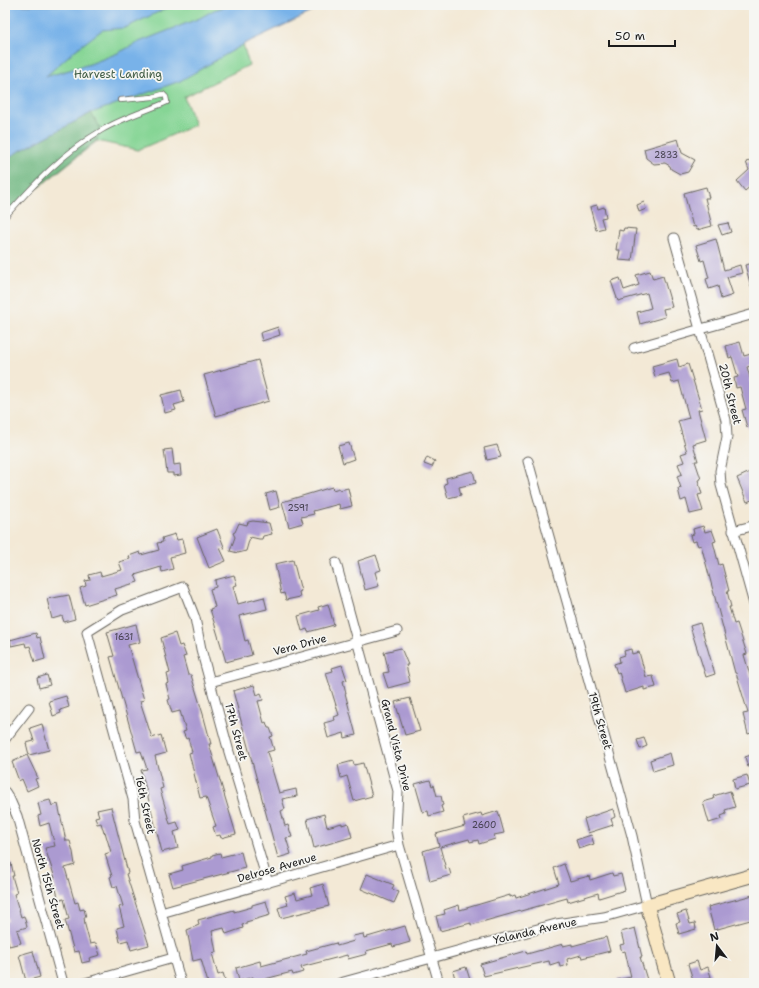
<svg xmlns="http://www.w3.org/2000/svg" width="759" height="988" viewBox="0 0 759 988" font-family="'Shantell Sans',sans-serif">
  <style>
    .green { fill: #86d595; stroke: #517858 }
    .forest { fill: #6cb67e; stroke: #44694d }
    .water { fill: #78b2e9; stroke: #4a6782 }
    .building { fill: #ab9ad1 }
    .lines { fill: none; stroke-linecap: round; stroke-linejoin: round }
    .lane-casing { stroke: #67645d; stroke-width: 6 }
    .street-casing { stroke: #67645d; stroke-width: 11 }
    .secondary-casing { stroke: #67645d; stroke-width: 15 }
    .lane { stroke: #fff; stroke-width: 4.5 }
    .street { stroke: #fff; stroke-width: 9 }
    .secondary { stroke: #f9e7c3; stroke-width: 13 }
    .labels { text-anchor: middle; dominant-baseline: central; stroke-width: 3.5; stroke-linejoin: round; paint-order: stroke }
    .number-label { font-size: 9px; fill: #403c49 }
    .park-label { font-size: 11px; fill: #415d46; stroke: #f6f6f2 }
    .street-label { font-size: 11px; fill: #1c1c1c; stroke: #f6f6f2 }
  </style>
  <rect width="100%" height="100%" fill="#f6f6f2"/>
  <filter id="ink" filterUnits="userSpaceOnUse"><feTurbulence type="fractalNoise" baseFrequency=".025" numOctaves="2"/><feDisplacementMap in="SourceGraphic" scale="8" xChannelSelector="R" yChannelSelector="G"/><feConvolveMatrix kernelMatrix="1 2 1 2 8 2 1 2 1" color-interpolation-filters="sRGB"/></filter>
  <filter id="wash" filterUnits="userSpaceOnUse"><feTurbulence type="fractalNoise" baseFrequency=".012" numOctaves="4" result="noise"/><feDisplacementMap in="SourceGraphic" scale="16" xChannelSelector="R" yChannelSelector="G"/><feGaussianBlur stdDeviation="0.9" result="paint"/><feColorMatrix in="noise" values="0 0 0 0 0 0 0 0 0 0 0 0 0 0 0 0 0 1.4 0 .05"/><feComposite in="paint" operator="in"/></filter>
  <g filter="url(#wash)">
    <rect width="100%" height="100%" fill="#f3e9d6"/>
    <!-- green -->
    <path class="green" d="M5 5H232L249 65 184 97 195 125 138 150 97 141 5 214Z"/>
    <!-- forest -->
    <path class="forest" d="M91 113 100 127 97 140 5 214V159Z"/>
    <!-- water -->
    <path class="water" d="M5 5H173L125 28 102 30 74 51 45 77 90 64 118 53 139 42 200 18 214 10 230 5H327L246 43 180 81 91 113 5 159Z"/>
    <g id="blocks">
      <!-- building -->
      <path class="building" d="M678 139 682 153 695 160 688 172 680 174 671 169 670 166 665 163 654 164 646 158 644 149Z
        M754 160V183L745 191 737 181 749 170 746 162Z
        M706 187 709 198H705L712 226 697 230 695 226 693 227 684 193Z
        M644 202 646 209 639 212 637 205Z
        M597 205 598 209 604 207 606 217 601 218 604 228 596 230 590 207Z
        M728 223 731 232 722 235 718 225Z
        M624 228 636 229 632 261 618 260 620 250H616L619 230 623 231Z
        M716 239 724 270 740 265 742 273 727 277 733 295 721 299 718 286 709 289 706 279 709 278 704 260 701 261 696 245Z
        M754 263V290H752L745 265Z
        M650 271 653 279 663 276 672 307 663 309 665 317 640 324 637 312 651 308 647 293 618 301 611 281 620 278 624 290 639 285 636 275Z
        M278 327 280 335 262 341 260 333Z
        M740 342 744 356 751 354 754 363V365L747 367 754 392V425L747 427 742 410 746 409 740 387 736 388 734 378 738 377 732 357 729 358 726 346Z
        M677 359 679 367 688 364 702 409 698 410 706 440 693 444 698 461H695L701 479 698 480 702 494 698 495 703 511 690 514 686 499 681 501 678 489 681 488 677 476 682 474 678 464 684 462 681 454 687 452 678 421 689 418 679 381 672 383 669 373 655 377 652 366Z
        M258 360 269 401 216 416 204 375Z
        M181 390 184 402 174 405 176 410 165 413 161 395Z
        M349 443 354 459 343 463 338 446Z
        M497 445 501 457 487 460 484 448Z
        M172 449 174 465 180 464 181 475 173 476V473H167L164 450Z
        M427 457 435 461 432 467 424 464Z
        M473 471 476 483 459 487 461 495 448 498 444 484 447 483 446 478Z
        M750 472 754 482V499L747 502 737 478Z
        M332 487 333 490 339 488 340 490 348 488 352 506 340 509 339 504 313 511 314 514 301 517 303 523 289 527 282 502Z
        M276 491 280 507 270 510 266 494Z
        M253 521 269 523 272 534 263 536 262 539H259L250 537 246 551 238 553 230 551 235 537 233 533 235 532 239 523 247 525 248 522Z
        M703 526 705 532 712 530 716 541 713 542 719 565 722 564 729 591H727L731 607H729L734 624 737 623 747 654 744 655 754 688V732L748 734 743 714 748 713 736 673H735L701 545 698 546 696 541 692 542 690 535 694 534 693 529Z
        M217 529 225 549 220 548 226 561 209 568 197 537Z
        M175 534 177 540 182 539 185 553 170 557 173 569 162 572 161 567 135 575 138 582 115 589 117 595 85 605 80 588 86 586 85 581 90 580 89 575 100 572 101 576 122 570 119 562 130 559 129 556 140 552 141 555 159 550 157 543 163 542 162 538Z
        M376 555 381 570 375 572 379 586 365 590 358 561Z
        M293 560 301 591 299 592 300 597 286 600 284 593 281 594 275 564Z
        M234 575 237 585 233 586 238 604 264 597 267 609 239 616 245 641 248 640 252 655 226 662 210 609 215 607 210 589 216 587 215 580Z
        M69 595 75 619 64 622 62 616 52 619 47 599Z
        M328 604 334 625 308 632 307 629 302 631 298 616 319 610 318 607Z
        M700 623 715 674 706 677 690 626Z
        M136 624 140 642 128 645 144 700 140 701 152 738 161 735 166 753 155 756 163 788 160 789 170 824 177 822 180 830 174 832 178 848 162 852 141 770 147 769 141 751 137 752 110 657 114 656 107 632Z
        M36 633 37 638 40 637 45 659 35 662 30 646 26 647 25 643 11 646 10 640Z
        M175 633 179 646 182 645 186 656 183 657 188 675H191L203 714 211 744H209L236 834 221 838 220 835 216 836 213 827 216 826 206 797 200 798 189 753 192 752 188 738 186 739 183 732 186 731 180 711 172 713 168 700 170 699 166 684 169 683 167 674 170 673 161 638Z
        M401 648 408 665H406L410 682 388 688 383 673 389 672 384 652Z
        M631 649 632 654 639 652 646 677 653 676 656 687 644 690V687L625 693 619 672 617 673 614 664 620 662 619 657 625 655 624 651Z
        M342 665 347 680 343 681 346 693H345L356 735 345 738 344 733 328 738 324 723 335 720 334 717 339 715 326 673 333 671 332 668Z
        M47 675 50 685 39 688 37 678Z
        M254 685 257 695 261 693 263 700 258 701 264 723 266 722 268 728H270L273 736 270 737 274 750 267 752 279 793 296 789 297 796 282 799 285 809 281 811 285 826 288 825 292 837 286 838 291 854 278 858 233 691Z
        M66 696 69 707 60 710 61 713 53 716 49 701Z
        M410 698 420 731 405 735 395 702Z
        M42 724 49 750 29 755 26 743 34 741 30 728Z
        M644 738 647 746 640 749 637 740Z
        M670 753 673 765 653 771 650 760Z
        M754 754V765L748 767 745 757Z
        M27 755 38 778 35 779 38 786 27 791 22 779 19 781 12 762Z
        M353 761 354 765 363 763 372 796 354 801 347 776 341 778 338 765Z
        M747 775 750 785 735 789 733 779Z
        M430 780 432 786 434 785 437 796H441L443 805 441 806 443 812 429 816 428 811 423 812 415 784Z
        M730 791 735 807 725 810 726 814 721 816 722 819 709 823 703 802 714 799 713 796Z
        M50 800 52 806 58 804 66 841H70L73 852 75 865 65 868 75 903 78 902 80 910 84 909 86 917H84L85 925 90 944 96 943 100 955 89 958 90 961 82 963 79 951 74 952 65 920 69 919 64 899 59 900 53 879 55 878 45 848 55 846 49 823 40 826 38 816 41 815 38 803Z
        M111 807 128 873 126 874 149 945 131 950 128 940 120 942 117 928 124 926 119 907 123 906 117 886 113 887 110 877 112 876 105 854 111 852 105 832 104 833 101 823 97 824 95 817 99 816 97 810Z
        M613 809 615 817 611 819 613 825 588 833 584 819Z
        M498 811 504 833 494 835 495 839 479 844 478 840 470 842 469 839 440 847 446 869 449 868 451 875 430 881 423 851 439 846 436 834 465 826 463 818 481 813 482 816Z
        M324 814 327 827 342 823V825L348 823 352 837 314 848 307 819Z
        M591 835 594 844 579 849 576 840Z
        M241 852 245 868 173 887 169 874 183 870 182 866 212 857V855L220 853 221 857Z
        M5 859H7L8 864 11 863 14 876H12L17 893 14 894 21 917 24 916 27 927 17 930 21 943 9 946 5 931V922L8 921 5 912Z
        M564 864 570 881 589 876 590 880 612 873 613 876 621 874 625 890 599 898 598 893 568 902 567 898 471 925V923L440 931 436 916 445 914 444 910 459 905 460 910 510 895V897L515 895 516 898 559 884 554 868Z
        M367 874 394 885 392 889 399 892 394 903 361 889Z
        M323 884 329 906 281 918 278 908 288 905 285 896 295 893 297 899 312 895 310 888Z
        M753 895 754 919 714 930 708 907Z
        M266 901 270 915 246 922V924L242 925 243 928 226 934 224 928 212 931 216 952 212 953 218 975 223 973 226 983H208L201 959 193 961 187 930 199 925 198 920 234 910V912L252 907V905Z
        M686 911 690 924 695 923 696 929 679 934 676 923 680 922 677 914Z
        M405 926 410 942 393 947 392 944 366 951 367 954 348 959 347 955 301 967 303 972 293 975 292 972 265 979 266 982 261 983H255L253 977 239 981 236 968 260 961 261 966 307 954 306 951 336 943 337 946 354 941 353 936 363 934 364 938Z
        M635 928 642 957H640L648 983H618L617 980 631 977 625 951 622 952 620 945 624 944 621 932Z
        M606 937 610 951 582 958 581 955 567 959 568 965 560 967 559 962 550 965 549 961 484 976 480 964 526 951 527 954 563 944V946L572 944V946Z
        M33 951 40 977 26 981 19 955Z
        M697 961 700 970 708 967 711 977 694 983 688 964Z
        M466 967 471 983H456L453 971Z"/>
    </g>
  </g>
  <g filter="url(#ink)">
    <use href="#blocks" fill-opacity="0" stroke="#67645d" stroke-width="1"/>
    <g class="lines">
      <defs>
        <path id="lane" d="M5 217C34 184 64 152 102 130 122 118 146 111 167 102L166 97 163 94 153 97 120 100"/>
        <path id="street" d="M674 238 726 420 727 437 720 471 721 485 754 604
          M634 348 754 314
          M733 531 752 526
          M336 563 398 791 396 828 399 845 439 983
          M210 682 397 631
          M5 739 29 708
          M5 792 10 800 17 816 63 983
          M161 913 399 845
          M85 983 173 958
          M181 983 135 821 133 799 87 632 122 610 183 587 195 618 201 649 229 752 268 883
          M340 983 556 924 604 917 647 905 632 836 528 461"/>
        <path id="secondary" d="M669 983 647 905 754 875"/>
      </defs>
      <!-- lane casing -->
      <use href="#lane" class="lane-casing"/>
      <!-- street casing -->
      <use href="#street" class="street-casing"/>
      <!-- secondary casing -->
      <use href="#secondary" class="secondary-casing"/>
      <!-- lane -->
      <use href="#lane" class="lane"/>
      <!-- street -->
      <use href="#street" class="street"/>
      <!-- secondary -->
      <use href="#secondary" class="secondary"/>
    </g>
  </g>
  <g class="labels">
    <!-- number labels -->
    <g class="number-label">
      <text x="666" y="155">2833</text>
      <text x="298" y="508">2591</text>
      <text x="124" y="637">1631</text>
      <text x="484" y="825">2600</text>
    </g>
    <!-- park labels -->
    <g class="park-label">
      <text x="118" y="74">Harvest Landing</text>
    </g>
    <!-- street labels -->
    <g class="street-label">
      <text transform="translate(730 394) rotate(76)">20th Street</text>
      <text transform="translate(300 645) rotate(-15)">Vera Drive</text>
      <text transform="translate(600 721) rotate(74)">19th Street</text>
      <text transform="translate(236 732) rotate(75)">17th Street</text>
      <text transform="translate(396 745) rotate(76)">Grand Vista Drive</text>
      <text transform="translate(145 805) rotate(78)">16th Street</text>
      <text transform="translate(277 868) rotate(-16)">Delrose Avenue</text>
      <text transform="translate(48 884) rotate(74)">North 15th Street</text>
      <text transform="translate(535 931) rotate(-13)">Yolanda Avenue</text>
    </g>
  </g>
  <!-- margin -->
  <rect width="759" height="988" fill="none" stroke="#f6f6f2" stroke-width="20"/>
  <!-- north arrow -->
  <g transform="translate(717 946) rotate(344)" stroke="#f6f6f2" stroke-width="3" paint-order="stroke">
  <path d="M0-3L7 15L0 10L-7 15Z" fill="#1c1c1c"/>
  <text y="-6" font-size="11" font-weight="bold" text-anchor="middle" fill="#1c1c1c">N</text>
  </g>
  <!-- scale -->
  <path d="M609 40v6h66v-6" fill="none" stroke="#1c1c1c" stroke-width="2"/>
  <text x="615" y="40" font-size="12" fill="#1c1c1c" stroke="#f6f6f2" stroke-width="3" paint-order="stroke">50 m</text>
</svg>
